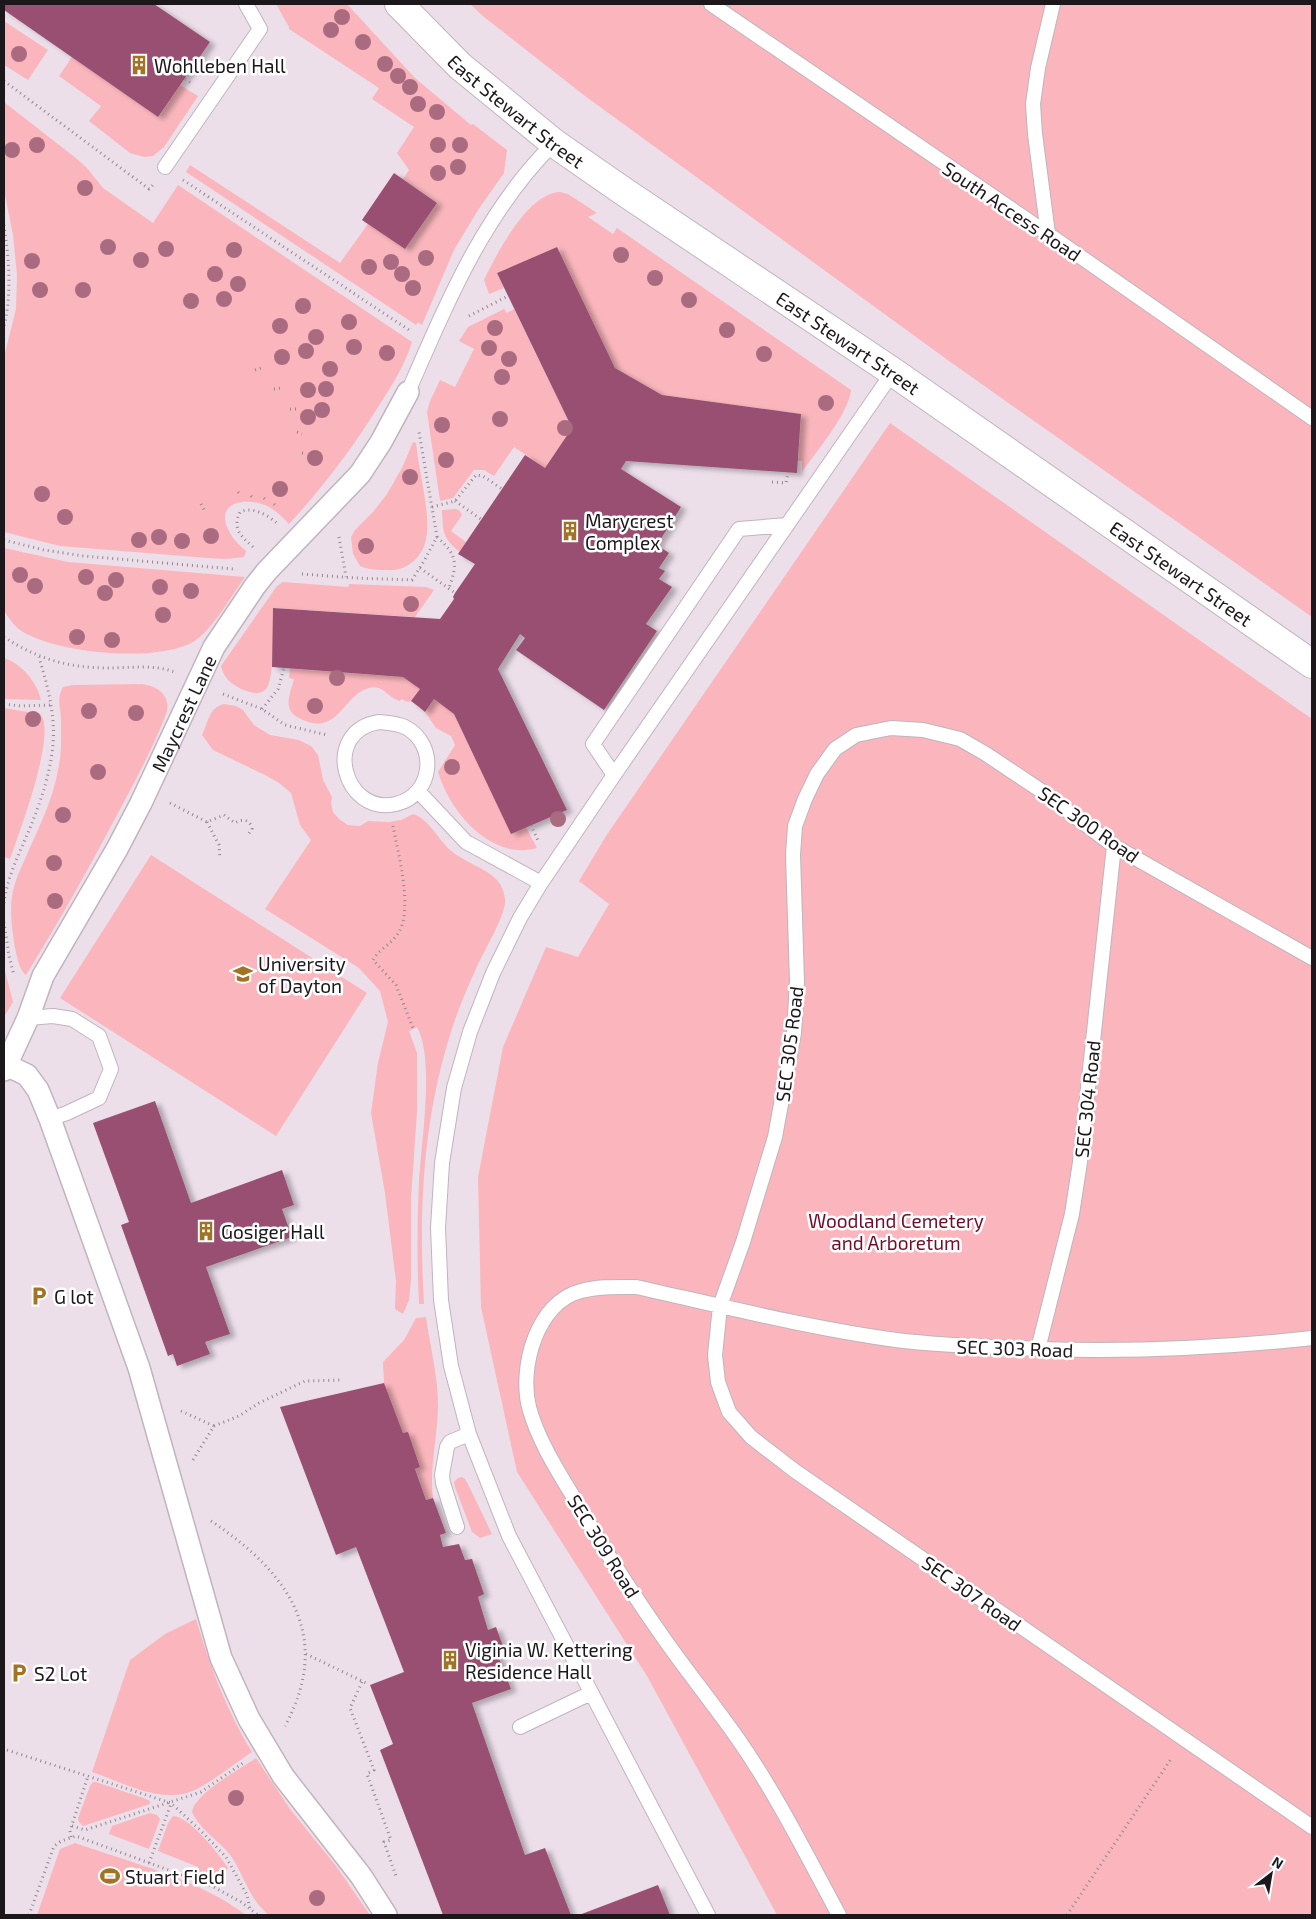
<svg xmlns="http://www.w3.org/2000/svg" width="1316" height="1919" viewBox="0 0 1316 1919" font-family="'Exo 2',sans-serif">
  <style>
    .green { fill: #fab6bc }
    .building { fill: #984f71; filter: url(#shadow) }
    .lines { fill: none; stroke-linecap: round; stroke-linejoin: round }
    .service-casing { stroke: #c0b4be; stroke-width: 16 }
    .pedestrian-casing { stroke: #c0b4be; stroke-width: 24 }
    .secondary-casing { stroke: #c0b4be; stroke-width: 30 }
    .path { stroke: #91888f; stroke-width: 3; stroke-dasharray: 1 4; stroke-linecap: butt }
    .service { stroke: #fff; stroke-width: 14 }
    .pedestrian { stroke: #fff; stroke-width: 21 }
    .secondary { stroke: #fff; stroke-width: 28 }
    .tree { fill: #aa6b80 }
    .labels { text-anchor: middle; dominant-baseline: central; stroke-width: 5; stroke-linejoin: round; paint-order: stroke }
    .poi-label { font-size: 19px; fill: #1c171b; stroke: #fff; text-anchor: start }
    .street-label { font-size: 19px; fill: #1c171b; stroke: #fff }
    .park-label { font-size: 19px; fill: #740c29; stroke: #fff }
  </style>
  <defs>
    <filter id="shadow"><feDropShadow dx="5.5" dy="3" stdDeviation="2.5" flood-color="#0004"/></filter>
  </defs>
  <rect width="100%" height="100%" fill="#ecdfea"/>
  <!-- green -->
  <path class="green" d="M276 4H347L415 78 471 125 473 124 507 150 504 173 478 210 454 250 422 325 418 322 416 325 404 317 186 172 190 165 340 263 368 224 405 249 437 203 403 179 409 170 397 153 414 127 372 99 379 88 289 29V27Z
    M470 4H1312V617L949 361 585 96 484 17Z
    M4 21 48 50 28 80 4 65Z
    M72 57 158 117 180 85 198 96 164 147 153 156 144 157 130 153 89 121 101 106 59 76Z
    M4 102 77 159 87 168 103 188 153 223 178 185 412 342C405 365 391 387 378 407 352 449 323 487 289 524 282 516 274 509 265 505 247 498 217 501 227 527 231 537 238 544 246 551L244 557 226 559 208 558 60 546 4 532V357L16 309 17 275 13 235 4 190Z
    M560 192 568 194 597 213 588 217 613 234 617 228 851 390C849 413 816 452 802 472V461H798L801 414 662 395 615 368 557 247 497 273 504 288 489 294 484 280C497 253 528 193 560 192Z
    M504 309 507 313 514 309 572 428 545 468 514 447 494 476 484 470H474L453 498 440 501 427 412 430 401 440 380 455 387 474 349 459 341 468 327Z
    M890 423 1312 719V1915H777L647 1676 517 1472 481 1307 478 1177 503 1047 546 947 578 957 609 904 579 881 606 836Z
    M413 442 416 443 417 451C420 474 429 510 427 532 426 554 409 572 387 570 378 570 369 570 360 566L353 554 351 537 355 530 373 512 387 494 402 468Z
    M455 509 459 510 462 515 451 531 466 542 460 552C442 538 443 531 442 510Z
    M4 548 68 562 245 577C232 595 211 632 193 642 156 663 58 653 23 632 16 628 9 619 5 612 1 605 4 560 4 548Z
    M283 582 348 587 349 584 426 587 434 590 415 617 274 608C273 623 275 680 266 689 260 696 248 692 241 689 230 683 224 678 221 666L277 586Z
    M4 658C22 664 37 682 41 700L4 699Z
    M290 669 403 677 420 689 411 701 408 702 401 699 400 701C388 699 384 684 369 688 342 695 338 740 297 717 282 708 291 692 294 679L289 678Z
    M142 684C158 686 172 696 166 714 153 748 135 781 118 813 89 868 59 922 26 975 19 970 17 956 15 948 12 929 9 909 13 891 16 877 23 864 28 852 40 825 53 799 58 770 62 753 61 737 61 720 61 708 56 699 63 687L73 685Z
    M434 699 454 714 511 833 526 827 537 848C491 861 450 812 438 772L455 745 451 736 436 728 425 712Z
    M224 704 236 706 243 710 254 725 270 735 299 740 311 746 318 755 323 780 332 797 331 803 333 812 339 819 348 825 360 826 368 821 389 822 401 820 413 814C429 819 438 839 450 850 465 863 485 867 498 881 502 886 504 892 505 899 507 914 482 954 475 971 464 995 454 1020 447 1045 422 1130 419 1217 424 1304H419C417 1264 417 1223 419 1182 421 1144 435 1059 417 1027L409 1031 417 1053V1111L411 1199V1281L409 1300 403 1314 395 1309 396 1281 385 1193 371 1113 378 1063 388 1022 380 991 359 968 265 909 311 840 300 825 291 793 279 783 265 775 213 750 202 735C208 723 209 707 224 704Z
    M4 708 40 714C58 731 18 836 10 859L4 857Z
    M151 855 367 993 276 1136 60 998Z
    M4 967 13 1002 4 1017Z
    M426 1317C430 1346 438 1376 438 1405 438 1436 429 1467 433 1498L426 1500 415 1469 420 1467 408 1433H403L384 1383 383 1362 404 1340 416 1318Z
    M462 1477 465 1479 468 1484 492 1534 480 1538 472 1532 455 1487 454 1482 458 1478Z
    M196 1619C210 1666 226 1710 252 1752 234 1764 216 1779 197 1789 164 1806 124 1783 92 1772L130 1660 165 1634Z
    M256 1758 290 1809 336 1866 370 1915H269C250 1901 244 1875 231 1856 220 1841 200 1830 192 1812 195 1793 239 1770 256 1758Z
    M93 1782H96L146 1799 150 1801V1804L83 1826 79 1822 78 1818 90 1786Z
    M150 1813 157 1815 160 1819 149 1849 109 1834 112 1826Z
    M173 1816C189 1816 220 1855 228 1868L218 1882 196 1873 198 1867 158 1851 168 1823Z
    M75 1843C129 1862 201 1880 246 1915H37L60 1849Z"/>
  <!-- building -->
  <path class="building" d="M4 4H154L210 42 158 117 4 10Z
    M394 173 437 203 405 249 362 220Z
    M557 247 615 368 662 395 801 414 797 473 626 461 621 469 681 507 657 545 669 553 659 568 665 571 659 579 672 587 646 624 657 631 604 710 516 650 525 638 520 634 498 669 567 810 511 834 454 714 434 699 425 712 419 707 411 701 420 689 403 677 272 667 273 608 440 619 454 599 453 597 455 593 475 564 458 554 525 455 545 468 572 428 497 273Z
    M155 1101 191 1203 282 1170 294 1205 282 1209 292 1237 206 1267 230 1334 205 1342 210 1354 177 1366 173 1354 168 1356 121 1225 129 1222 93 1123Z
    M384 1383 403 1433 408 1432 420 1467 415 1469 426 1500 433 1498 446 1533 440 1535 443 1547 459 1544 465 1560 472 1559 484 1594 478 1597 488 1630 496 1627 503 1646 495 1648 511 1689 472 1703 525 1855 545 1848 571 1915H443L380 1750 393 1744 370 1685 404 1672 356 1547 336 1555 280 1407Z
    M658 1885 670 1915H579Z"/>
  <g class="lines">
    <defs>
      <path id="service" d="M711 4 1048 234 1312 418
        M165 167 260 29 246 4
        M1048 234 1035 134 1033 104 1038 68 1053 4
        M408 392C447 303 484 212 554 143
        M379 722C388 723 396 723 405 727 438 744 434 795 396 804 343 816 321 731 379 722Z
        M614 775 593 744 739 529 787 525
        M419 792 466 842 541 883
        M1312 958 1114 846 1040 790 986 754 960 739 923 730 891 728 856 735 835 749 817 774 805 799 795 826 793 855 797 981 794 1033 775 1137 743 1242 720 1306 715 1355 718 1382 729 1412 751 1437 795 1471 1312 1827
        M28 1018 53 1016 72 1019 99 1036 111 1069 99 1098 67 1113 50 1119
        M1038 1349 1072 1214 1080 1162 1114 846
        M457 1527 443 1483 442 1475 447 1447 450 1442 469 1434
        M520 1727 591 1693
        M708 1915 509 1536 469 1434 451 1366 441 1300 438 1228 442 1163 454 1088 470 1032 493 973 520 918 541 883 614 775 893 372
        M839 1915C807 1856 777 1795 738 1739 715 1706 689 1674 665 1640 634 1596 604 1550 577 1503 559 1473 538 1441 529 1407 519 1367 537 1302 581 1291 599 1286 618 1287 636 1287 722 1306 809 1328 896 1340 944 1346 992 1347 1040 1349 1131 1352 1222 1348 1312 1338"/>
      <g id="pedestrian">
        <path d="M4 1064 27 1075 38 1090 50 1119 139 1368 221 1658 249 1719 283 1776 361 1876 386 1915"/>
        <path id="s1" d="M4 1070 28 1018 43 976 117 849 141 803 214 647 255 586 267 571 360 474 381 442 408 392"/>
      </g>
      <g id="secondary">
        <path id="s2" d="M399 4 460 66 554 143 623 191 893 372 1312 664"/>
      </g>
    </defs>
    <!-- service casing -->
    <use href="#service" class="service-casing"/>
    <!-- pedestrian casing -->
    <use href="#pedestrian" class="pedestrian-casing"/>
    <!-- secondary casing -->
    <use href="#secondary" class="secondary-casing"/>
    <!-- path -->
    <path class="path" d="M185 79 193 84
      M4 81 149 189 153 185
      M183 180 409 330
      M4 225C9 260 12 292 4 327
      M469 316 508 296
      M255 370 261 368
      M274 389 281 388
      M290 409H296
      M297 432 302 434
      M302 453 307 454
      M772 482 786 483 788 472
      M238 492 241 496
      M251 496 254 499
      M264 498 267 501
      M455 501 482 520
      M201 504 204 510
      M274 504 277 507
      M432 507 455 501 476 475 483 476 502 489
      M339 537 346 577
      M437 537C457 555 458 563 449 588
      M4 540 44 550 84 556 233 569
      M253 547C241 536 232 529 240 512 253 506 267 515 277 523
      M420 568 455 593
      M302 574 355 578 412 580 424 561 437 537 419 432
      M4 637C37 659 69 668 109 668 129 668 155 664 174 672
      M223 694 262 709 285 725 327 735
      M4 704 20 706 51 705
      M262 709 278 689 284 668
      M170 803 207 822 224 815 235 823C241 819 247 819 251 825L252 829 248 835
      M207 822 219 845 220 859
      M531 825 539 843
      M393 826C398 853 413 908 399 932 392 944 379 949 373 960L396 985 413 1028
      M4 903C7 877 20 852 30 828 44 793 58 752 52 713 50 694 44 675 39 657
      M4 922 9 956 14 975
      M181 1411 214 1426
      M193 1460 214 1426 239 1416 259 1403 305 1381 343 1380
      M211 1521C288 1572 334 1636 285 1726
      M306 1654 366 1683
      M362 1682 350 1708 374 1770 367 1774 391 1840 384 1842 396 1876
      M7 1750 171 1803 201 1831 226 1857 247 1895 250 1909
      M72 1826 85 1830 201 1792 243 1763
      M71 1837 70 1831 88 1776
      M149 1863 171 1804
      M29 1915 54 1846 61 1841 76 1836 212 1886 241 1902 258 1915
      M1067 1915 1171 1759"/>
    <!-- service -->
    <use href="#service" class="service"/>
    <!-- pedestrian -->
    <use href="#pedestrian" class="pedestrian"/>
    <!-- secondary -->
    <use href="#secondary" class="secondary"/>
  </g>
  <!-- trees -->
  <g class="tree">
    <circle cx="342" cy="17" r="8"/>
    <circle cx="331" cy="30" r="8"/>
    <circle cx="363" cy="42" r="8"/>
    <circle cx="19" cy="54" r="8"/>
    <circle cx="385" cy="64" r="8"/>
    <circle cx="398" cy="76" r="8"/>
    <circle cx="410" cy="87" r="8"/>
    <circle cx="418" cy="104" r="8"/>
    <circle cx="437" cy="112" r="8"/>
    <circle cx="37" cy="145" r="8"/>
    <circle cx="438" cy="145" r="8"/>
    <circle cx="460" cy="145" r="8"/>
    <circle cx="12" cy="150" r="8"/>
    <circle cx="458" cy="167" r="8"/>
    <circle cx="438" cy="173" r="8"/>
    <circle cx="85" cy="188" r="8"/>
    <circle cx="108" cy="247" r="8"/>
    <circle cx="166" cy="249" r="8"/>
    <circle cx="234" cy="250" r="8"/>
    <circle cx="621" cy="255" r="8"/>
    <circle cx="426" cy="258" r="8"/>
    <circle cx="141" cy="260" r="8"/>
    <circle cx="32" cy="261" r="8"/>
    <circle cx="391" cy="262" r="8"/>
    <circle cx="369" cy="267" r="8"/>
    <circle cx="215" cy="274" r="8"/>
    <circle cx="402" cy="274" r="8"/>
    <circle cx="655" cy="278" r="8"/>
    <circle cx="238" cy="284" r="8"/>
    <circle cx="413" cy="288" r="8"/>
    <circle cx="40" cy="290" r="8"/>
    <circle cx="83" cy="290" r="8"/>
    <circle cx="224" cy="299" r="8"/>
    <circle cx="689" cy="300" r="8"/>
    <circle cx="191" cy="301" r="8"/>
    <circle cx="303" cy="306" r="8"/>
    <circle cx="349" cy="322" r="8"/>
    <circle cx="280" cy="326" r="8"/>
    <circle cx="495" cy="328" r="8"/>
    <circle cx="727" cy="330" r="8"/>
    <circle cx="316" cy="337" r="8"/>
    <circle cx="354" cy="347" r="8"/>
    <circle cx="489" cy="348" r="8"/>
    <circle cx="306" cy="351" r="8"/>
    <circle cx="387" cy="353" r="8"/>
    <circle cx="764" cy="354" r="8"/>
    <circle cx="282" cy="357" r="8"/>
    <circle cx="509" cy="359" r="8"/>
    <circle cx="330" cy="369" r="8"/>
    <circle cx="502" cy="377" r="8"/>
    <circle cx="326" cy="389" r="8"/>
    <circle cx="308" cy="390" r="8"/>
    <circle cx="826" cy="403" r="8"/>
    <circle cx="322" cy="410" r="8"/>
    <circle cx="308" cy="417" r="8"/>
    <circle cx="500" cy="419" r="8"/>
    <circle cx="442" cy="425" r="8"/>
    <circle cx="565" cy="428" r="8"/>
    <circle cx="315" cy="458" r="8"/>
    <circle cx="446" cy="460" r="8"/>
    <circle cx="410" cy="477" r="8"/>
    <circle cx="280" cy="489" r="8"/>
    <circle cx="42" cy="494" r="8"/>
    <circle cx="65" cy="517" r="8"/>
    <circle cx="211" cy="536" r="8"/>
    <circle cx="159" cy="537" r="8"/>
    <circle cx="139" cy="540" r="8"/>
    <circle cx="182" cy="541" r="8"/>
    <circle cx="366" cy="546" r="8"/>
    <circle cx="20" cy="575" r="8"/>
    <circle cx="86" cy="577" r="8"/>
    <circle cx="116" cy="580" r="8"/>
    <circle cx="35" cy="586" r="8"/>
    <circle cx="160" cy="587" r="8"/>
    <circle cx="191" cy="591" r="8"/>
    <circle cx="105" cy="593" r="8"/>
    <circle cx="411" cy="604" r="8"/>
    <circle cx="163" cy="615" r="8"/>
    <circle cx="77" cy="637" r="8"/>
    <circle cx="112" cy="640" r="8"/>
    <circle cx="337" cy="678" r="8"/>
    <circle cx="315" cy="706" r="8"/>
    <circle cx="89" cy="711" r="8"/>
    <circle cx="136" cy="713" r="8"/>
    <circle cx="33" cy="719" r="8"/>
    <circle cx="452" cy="767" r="8"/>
    <circle cx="98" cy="772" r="8"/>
    <circle cx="63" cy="815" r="8"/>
    <circle cx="558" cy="819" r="8"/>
    <circle cx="54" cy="863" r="8"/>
    <circle cx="55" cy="901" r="8"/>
    <circle cx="236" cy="1798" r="8"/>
    <circle cx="317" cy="1898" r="8"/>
  </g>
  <!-- icons -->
  <defs>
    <symbol id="building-bare" viewBox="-9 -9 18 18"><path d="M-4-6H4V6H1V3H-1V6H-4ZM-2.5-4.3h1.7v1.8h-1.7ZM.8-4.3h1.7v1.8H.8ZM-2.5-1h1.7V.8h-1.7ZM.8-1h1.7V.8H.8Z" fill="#a07325" stroke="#fff" stroke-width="2.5" paint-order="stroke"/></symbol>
    <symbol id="university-bare" viewBox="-9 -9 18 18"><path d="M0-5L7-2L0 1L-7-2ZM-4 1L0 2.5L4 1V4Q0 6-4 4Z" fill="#a07325" stroke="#fff" stroke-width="2.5" paint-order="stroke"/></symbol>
    <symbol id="parking-bare" viewBox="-9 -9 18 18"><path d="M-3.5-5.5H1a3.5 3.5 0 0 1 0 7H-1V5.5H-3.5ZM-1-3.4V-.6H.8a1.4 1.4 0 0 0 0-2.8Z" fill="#a07325" stroke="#fff" stroke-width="2.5" paint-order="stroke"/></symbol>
    <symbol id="stadium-bare" viewBox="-9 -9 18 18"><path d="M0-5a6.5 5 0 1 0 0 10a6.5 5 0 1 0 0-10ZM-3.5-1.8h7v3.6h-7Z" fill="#a07325" stroke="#fff" stroke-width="2.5" paint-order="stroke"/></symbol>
  </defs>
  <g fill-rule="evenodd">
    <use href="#building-bare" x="125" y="51" width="28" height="28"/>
    <use href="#building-bare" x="556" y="517" width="28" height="28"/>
    <use href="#university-bare" x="229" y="960" width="28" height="28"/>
    <use href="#building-bare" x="192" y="1217" width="28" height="28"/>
    <use href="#parking-bare" x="25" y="1282" width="28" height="28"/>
    <use href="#building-bare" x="436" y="1646" width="28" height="28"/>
    <use href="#parking-bare" x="5" y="1659" width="28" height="28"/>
    <use href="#stadium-bare" x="96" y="1862" width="28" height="28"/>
  </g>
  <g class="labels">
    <!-- poi labels -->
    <g class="poi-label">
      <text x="154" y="65">Wohlleben Hall</text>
      <text x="585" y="520">Marycrest<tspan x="585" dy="22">Complex</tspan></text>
      <text x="258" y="963">University<tspan x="258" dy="22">of Dayton</tspan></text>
      <text x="221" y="1231">Gosiger Hall</text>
      <text x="54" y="1296">G lot</text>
      <text x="465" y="1649">Viginia W. Kettering<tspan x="465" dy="22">Residence Hall</tspan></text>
      <text x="34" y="1673">S2 Lot</text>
      <text x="125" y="1876">Stuart Field</text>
    </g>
    <!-- street labels -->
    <g class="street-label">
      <text stroke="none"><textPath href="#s2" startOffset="159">East Stewart Street</textPath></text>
      <text transform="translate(1012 211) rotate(34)">South Access Road</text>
      <text stroke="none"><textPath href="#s2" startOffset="564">East Stewart Street</textPath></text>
      <text stroke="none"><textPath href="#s2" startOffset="969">East Stewart Street</textPath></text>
      <text stroke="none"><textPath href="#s1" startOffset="400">Maycrest Lane</textPath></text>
      <text transform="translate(1089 824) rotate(35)">SEC 300 Road</text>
      <text transform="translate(789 1044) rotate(-83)">SEC 305 Road</text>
      <text transform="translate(1087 1099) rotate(-84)">SEC 304 Road</text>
      <text transform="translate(1015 1348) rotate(2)">SEC 303 Road</text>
      <text transform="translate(604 1546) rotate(58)">SEC 309 Road</text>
      <text transform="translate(972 1593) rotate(35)">SEC 307 Road</text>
    </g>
    <!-- park labels -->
    <g class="park-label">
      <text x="896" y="1220">Woodland Cemetery<tspan x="896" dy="22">and Arboretum</tspan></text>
    </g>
  </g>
  <!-- border -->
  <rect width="1316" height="1919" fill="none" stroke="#1c171b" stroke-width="10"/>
  <!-- north arrow -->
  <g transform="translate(1271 1874) rotate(31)" stroke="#ffffff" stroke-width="4" paint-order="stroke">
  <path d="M0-4L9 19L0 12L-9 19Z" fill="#1c171b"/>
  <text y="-8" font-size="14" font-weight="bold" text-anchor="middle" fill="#1c171b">N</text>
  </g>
</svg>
